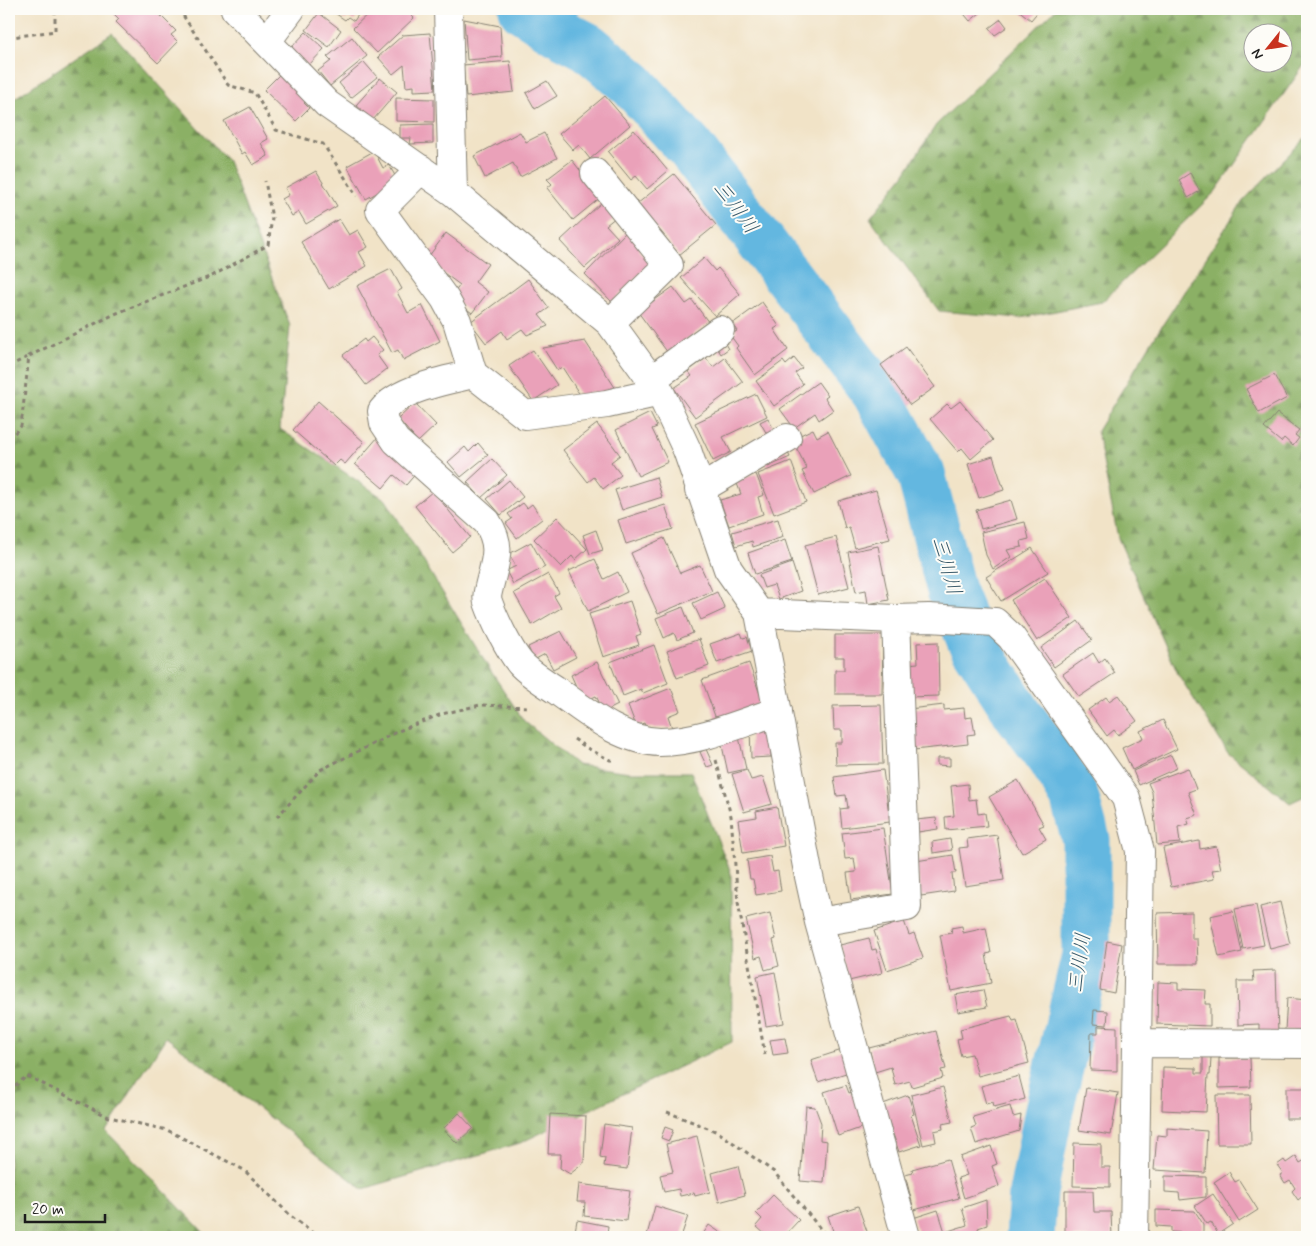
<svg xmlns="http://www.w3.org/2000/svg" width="1316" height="1246" viewBox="0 0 1316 1246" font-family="Mynerve,'Klee One',sans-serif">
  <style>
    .forest { fill: url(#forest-firs); stroke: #546640; fill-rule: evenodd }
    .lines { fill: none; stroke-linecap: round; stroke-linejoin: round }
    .stream { stroke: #64b7e0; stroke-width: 8 }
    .river { stroke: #64b7e0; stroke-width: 49 }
    .building { fill: #eaa1b9 }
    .minor-casing { stroke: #868072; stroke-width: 30 }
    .path { stroke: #868072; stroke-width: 3; stroke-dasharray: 4 4; stroke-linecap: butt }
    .minor { stroke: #fff; stroke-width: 28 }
    .labels { text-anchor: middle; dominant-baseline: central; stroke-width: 4; stroke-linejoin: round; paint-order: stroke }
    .water-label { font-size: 20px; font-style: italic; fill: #395a6a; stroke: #fdfcf7 }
  </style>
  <defs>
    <pattern id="forest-firs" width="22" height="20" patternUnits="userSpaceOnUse" patternTransform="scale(1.25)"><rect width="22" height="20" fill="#8bb065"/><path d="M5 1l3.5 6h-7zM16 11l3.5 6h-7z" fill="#718e52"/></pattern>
  </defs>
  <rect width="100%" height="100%" fill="#fdfcf7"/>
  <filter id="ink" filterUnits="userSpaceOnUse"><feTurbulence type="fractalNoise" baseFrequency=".02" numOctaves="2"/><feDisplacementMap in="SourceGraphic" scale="10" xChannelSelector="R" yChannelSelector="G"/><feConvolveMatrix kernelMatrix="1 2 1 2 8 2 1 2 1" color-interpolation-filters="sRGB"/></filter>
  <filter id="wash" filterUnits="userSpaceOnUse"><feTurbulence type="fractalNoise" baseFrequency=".0096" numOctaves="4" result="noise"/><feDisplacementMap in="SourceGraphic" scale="20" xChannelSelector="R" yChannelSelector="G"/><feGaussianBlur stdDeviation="1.12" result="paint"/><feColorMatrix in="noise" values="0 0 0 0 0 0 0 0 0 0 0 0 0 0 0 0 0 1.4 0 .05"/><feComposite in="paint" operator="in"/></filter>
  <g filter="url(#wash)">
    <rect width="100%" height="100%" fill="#f1e3c7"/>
    <!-- forest -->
    <path class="forest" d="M1056 9H1307V61L1215 192 1102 302 1020 318 939 311 870 218 904 175 936 125ZM1254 32H1284V62H1254Z
      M112 33 228 161 290 326 280 429 386 500 490 670 524 721 577 765 630 772H691L731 873 732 1042 520 1143 363 1189 166 1037 106 1131 208 1237H9V102Z
      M1307 136V795L1290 803 1228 753 1178 674 1118 538 1097 431 1156 335 1243 201Z"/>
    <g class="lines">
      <!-- stream -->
      <path class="stream" d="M559 32 571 12 576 9"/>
      <!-- river -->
      <path class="river" d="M523 9 559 32 588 47 633 85 690 148 876 393 921 474 951 590 971 640 1018 714 1052 759 1074 796 1086 840V955L1049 1110 1033 1193 1030 1237"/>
    </g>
    <g id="blocks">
      <!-- building -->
      <path class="building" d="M109 9H154L176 31 171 35 178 42 158 63 116 22 119 19Z
        M329 9H362L354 21 348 17 345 20Z
        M373 9H414L409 13 414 18 377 53 353 28Z
        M960 9H985L970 21Z
        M1017 9H1040L1031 20Z
        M319 13 341 30 329 47 306 30Z
        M464 19 500 26 502 57 467 60Z
        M1001 19 1007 27 995 35 989 28Z
        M306 32 324 49 308 66 290 49Z
        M430 33 435 90 414 91V86L406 87 404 65 393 74 378 57 403 35Z
        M352 37 367 56 330 86 318 71 331 61 327 57Z
        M510 61 514 92 466 97 463 65Z
        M364 62 377 77 351 98 339 83Z
        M281 73 307 100 304 103 309 108 296 121 264 90Z
        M380 78 397 92 373 120 356 105Z
        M547 81 557 96 535 109 526 93Z
        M605 96 630 125 590 159 579 145 573 150 559 134Z
        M396 98 434 99V122L396 121Z
        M250 107 268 139 261 143 268 156 253 165 245 152 242 154 224 121Z
        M433 124V143L410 144 411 138H400V125Z
        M634 130 668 171 647 189 636 176 631 180 608 152Z
        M520 132 526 142 544 133 557 158 520 177 513 163 485 178 474 156Z
        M374 151 383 168 389 165 398 181 366 199 347 166Z
        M572 160 601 197 573 220 547 188 552 184 547 179Z
        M316 171 337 206 306 224 299 212 292 216 282 199 289 195 285 188Z
        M1190 173 1200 191 1188 198 1179 180Z
        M674 174 716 225 679 255 637 204Z
        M602 202 616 217 606 225 618 238 585 268 560 241Z
        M339 219 349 235 358 230 368 247 359 252 367 266 329 289 301 242Z
        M628 230 643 245 638 250 651 263 612 302 585 274Z
        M446 233 488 264 475 282 488 292 472 313 451 297 460 285 426 260Z
        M704 258 715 271 718 268 740 294 715 316 681 278Z
        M391 269 402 289 397 292 408 313 422 305 440 341 403 360 398 350 392 353 357 286Z
        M528 279 549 308 539 315 548 326 527 335 522 329 507 339 502 331 486 343 470 322Z
        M673 287 686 304 692 300 709 323 668 353 638 312Z
        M762 302 779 326 774 329 788 350 755 375 736 348 738 346 730 335 737 331 732 324Z
        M372 337 383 350 377 355 387 369 366 385 343 355 364 339 366 342Z
        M722 338 728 349 721 354 714 343Z
        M585 341 616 389 596 398 592 391 582 398 562 367 557 370 543 348Z
        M906 347 935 387 910 405 881 365Z
        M533 350 557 385 533 401 509 366Z
        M706 358 713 367 725 358 743 382 695 417 674 388 692 376 688 371Z
        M794 358 802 368 795 373 803 384 774 406 756 381 783 361 786 365Z
        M1274 375 1287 398 1259 413 1246 389Z
        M818 382 828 396 825 398 833 410 819 420 815 413 794 428 780 409Z
        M756 394 767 416 723 437 731 452 713 461 695 423Z
        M318 401 364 442 345 464 340 460 334 466 293 430Z
        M960 401 993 440 971 459 962 448 958 452 930 419 947 404 951 408Z
        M415 403 436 425 418 442 398 419Z
        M650 413 657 427 652 429 668 462 638 476 616 430Z
        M1277 413 1299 430 1295 435 1299 438 1293 446 1284 438 1281 442 1264 428Z
        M768 418 775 432 768 436 760 422Z
        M597 424 620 455 611 462 621 475 603 489 594 477 588 482 563 450Z
        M813 429 817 437 828 431 851 476 814 494 802 471 807 469 792 439Z
        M378 437 418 471 406 485 394 475 383 488 355 464Z
        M478 443 488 455 461 477 448 462 465 447 469 452Z
        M786 449 790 457 768 467 765 459Z
        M993 456 1004 490 979 498 968 464Z
        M492 459 507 475 481 498 467 482Z
        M791 461 806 502 774 514 758 474Z
        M756 474 764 495 758 497 763 514 729 526 720 500 741 494 736 481Z
        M656 477 662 497 622 510 615 490Z
        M509 480 523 497 501 515 487 499Z
        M876 490 890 539 855 548 849 527 845 528 838 501Z
        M433 491 470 537 452 552 415 506Z
        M1011 500 1017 519 981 529 976 510Z
        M523 503 527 508 532 504 542 519 517 538 506 523 512 519 508 514Z
        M665 505 673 529 626 544 618 520Z
        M557 517 587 549 575 560 572 556 561 567 534 539Z
        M778 519 783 537 753 547 752 541 736 546 732 532Z
        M1025 522 1029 539 1021 541 1022 547 1007 550 1011 557 993 569 986 555 981 532Z
        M596 530 603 550 590 554 583 535Z
        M836 537 849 587 818 595 805 545Z
        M664 538 680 573 700 565 712 591 658 614 631 553Z
        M785 540 792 562 755 574 748 553Z
        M531 542 545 567 513 584 506 571 516 566 509 554Z
        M878 546 889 600 868 604 866 590 856 592 848 552Z
        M1032 548 1048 572 1001 601 986 577Z
        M595 559 604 579 618 572 627 592 588 611 569 571Z
        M792 563 801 591 779 599 774 585 764 588 759 575Z
        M548 574 559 593 554 596 561 608 532 625 514 593Z
        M1045 578 1072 618 1037 641 1011 600Z
        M717 592 725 609 701 620 693 603Z
        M630 601 641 634 636 636 639 645 603 657 589 614Z
        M683 607 693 633 677 640 674 633 664 638 656 618Z
        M1078 621 1092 640 1054 667 1041 648Z
        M561 631 576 657 553 669 545 654 534 660 528 647Z
        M741 633 743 638 747 637 752 651 717 663 710 644Z
        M835 635H883L882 694H835V670H844V657H835Z
        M699 639 709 666 677 678 667 651Z
        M938 642 939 696 908 697 907 664 918 663 917 643Z
        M654 645 668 683 643 693 641 689 623 696 610 662Z
        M1093 653 1099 663 1105 658 1115 673 1079 697 1063 674Z
        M597 662 618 705 604 712 596 696 583 702 571 675Z
        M749 663 763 703 716 719 702 680Z
        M671 688 680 711 668 716 672 728H646L644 723 636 726 628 705Z
        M1118 695 1137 721 1118 735 1114 730 1107 736 1088 710 1106 697 1109 701Z
        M881 705 883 764 836 765 835 743H842V730H834L833 706Z
        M944 705V710L964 708 965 718 972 717 975 734 967 735 968 744 914 750 909 709Z
        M1163 720 1177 749 1132 770 1122 748 1143 738 1140 731Z
        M750 728H770L771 757 751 758Z
        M739 737 746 769 728 773 721 741Z
        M706 749 713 765 707 767 700 752Z
        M1171 755 1177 768 1139 785 1133 771Z
        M937 758H950V766L937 765Z
        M1188 768 1196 789 1188 792 1197 815 1187 818 1189 824 1178 827 1180 843 1157 845 1152 792 1148 783Z
        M747 770 751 780 763 777 772 804 744 812 732 774Z
        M883 770 890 822 842 828 840 809 848 808 846 795 837 796 834 777Z
        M1018 780 1044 825 1039 827 1046 839 1022 853 989 797Z
        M968 784 969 800 976 799 978 814 985 813 987 826 946 830 945 817 954 816 951 786Z
        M777 807 784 846 743 853 738 820 757 817 756 811Z
        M936 818 938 829 918 832 916 820Z
        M883 828 893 894 851 900 847 873 856 872 854 858 845 859 842 833Z
        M997 835 1004 880 965 886 959 848 968 847 967 839Z
        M950 839 952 850 933 853 932 842Z
        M1199 841 1200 849 1216 846 1221 869 1212 870 1214 879 1171 887 1163 848Z
        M953 855 956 873H952L954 891 921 896 916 861Z
        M770 856 773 872 778 871 781 891 756 895 753 879H750L747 860Z
        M1280 902 1290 944 1270 949 1260 907Z
        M1256 905 1264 945 1243 949 1235 909Z
        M1233 911 1242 952 1219 957 1210 916Z
        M1192 912V939H1197L1198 964H1158L1157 913Z
        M770 913 776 939 773 940 779 966 765 970 761 956 755 958 746 919Z
        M904 921 909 935 914 933 923 958 887 970 874 931Z
        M962 926 963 933 986 928 991 953 986 954 991 983 951 991 940 935 952 933 951 928Z
        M869 938 872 950 876 949 882 973 849 981 840 945Z
        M1107 941 1122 944 1114 993 1100 990Z
        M1276 970 1278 1035H1259V1024L1238 1025 1237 981H1254L1253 971Z
        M775 972 784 1023 766 1026 757 976Z
        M1158 982 1178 983V989L1206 990 1205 1004H1210V1026L1157 1024Z
        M983 990 987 1007 958 1012 955 995Z
        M1287 998 1307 1000V1032L1285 1030Z
        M1094 1010 1108 1011 1107 1025 1093 1024Z
        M1011 1016 1013 1021 1017 1020 1029 1063 978 1076 972 1054 961 1056 957 1039 962 1038 960 1029Z
        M1098 1026 1117 1027V1071L1090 1070 1091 1033H1098Z
        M936 1031 946 1069 941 1070 943 1078 912 1087 910 1081 895 1085 891 1067 875 1072 869 1048Z
        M785 1038 788 1053 773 1055 770 1040Z
        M842 1050 849 1072 818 1082 811 1060Z
        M1203 1056 1211 1057 1210 1075H1208L1206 1112 1162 1110 1163 1067 1196 1068V1073H1203Z
        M1219 1058H1250L1251 1087 1219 1088Z
        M1019 1076 1025 1099 994 1107 993 1102 986 1104 981 1086Z
        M846 1085 849 1093 855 1091 866 1126 838 1136 824 1092Z
        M943 1087 952 1122 942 1124 943 1129 934 1131 936 1142 923 1145 911 1095Z
        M1086 1088 1118 1093 1111 1135 1079 1130Z
        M1286 1088H1307V1119H1286Z
        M908 1095 914 1114 911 1115 921 1145 899 1152 883 1104Z
        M1216 1095H1250L1251 1144H1217Z
        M806 1106 815 1107 821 1123 820 1140 827 1141 824 1183 800 1181Z
        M1010 1106 1013 1117 1021 1115 1019 1131 976 1144 971 1128 976 1126 973 1117Z
        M459 1113 473 1128 457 1143 443 1129Z
        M550 1114 586 1116 584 1163 570 1174 560 1168 561 1154H548Z
        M604 1124 632 1128 627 1169 604 1166 605 1158 600 1157Z
        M665 1127 673 1130 669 1141 661 1138Z
        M1167 1128 1207 1131 1205 1173 1154 1170 1157 1135 1167 1136Z
        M697 1136 710 1192 695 1196 694 1193 680 1196 679 1189 664 1192 660 1175 673 1172 666 1144Z
        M1074 1143 1101 1144V1167H1110V1187L1073 1186Z
        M991 1146 997 1164 992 1166 999 1186 964 1198 958 1178 967 1175 960 1157Z
        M1296 1156 1300 1163 1305 1160 1307 1164V1200L1304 1195 1298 1200 1292 1191 1295 1188 1290 1180 1285 1183 1280 1175 1283 1173 1277 1165 1284 1160 1286 1163Z
        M948 1159 959 1198 914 1210 905 1175 913 1173 912 1169Z
        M738 1166 745 1195 719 1202 712 1173Z
        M1229 1172 1235 1182 1239 1180 1258 1210 1239 1222 1214 1182Z
        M1165 1176 1206 1177V1197L1180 1200 1179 1193 1165 1192Z
        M579 1184 630 1191 626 1221 584 1216 585 1202H577Z
        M1065 1191H1093L1094 1212H1111L1112 1237H1065Z
        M1213 1194 1233 1224 1218 1234 1211 1222 1207 1224 1195 1206Z
        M773 1195 799 1220 783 1237H768L756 1226 762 1219 756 1213Z
        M986 1200 987 1225 978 1228 981 1237H919L913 1218 938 1210 945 1232 967 1225 962 1208Z
        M655 1206 688 1216 681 1237H656L647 1235Z
        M858 1206 869 1237H835L828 1216Z
        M1156 1210 1195 1211 1203 1224V1234L1171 1232V1227L1156 1226Z
        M577 1220 608 1226 607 1235 614 1237H574Z
        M709 1225 727 1237H701Z"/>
    </g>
  </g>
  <g filter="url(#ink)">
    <use href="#blocks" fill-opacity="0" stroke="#868072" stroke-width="1"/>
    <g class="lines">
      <defs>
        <path id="minor" d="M235 9 327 104 453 192 610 323 660 392 687 450 728 569 759 613 808 872 819 922 906 1237
          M448 9 453 192
          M267 41 291 9
          M421 169 380 210 445 299 457 321 473 374 525 415 607 404 660 392
          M595 173 669 265 610 323
          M473 374C446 380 399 389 382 411L384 423 396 441 487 522C503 547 495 561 489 587 488 592 486 597 488 602 494 619 508 648 520 663 528 672 545 683 556 690 587 712 621 741 660 742 698 742 742 723 778 711
          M651 380 720 330
          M699 490 787 438
          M759 613 896 619 929 618 995 622 1011 637 1126 798 1140 851 1134 1237
          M819 922 907 907 896 619
          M1138 1043 1307 1044"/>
      </defs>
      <!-- minor casing -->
      <use href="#minor" class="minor-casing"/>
      <!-- path -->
      <path class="path" d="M179 9 228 85 255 93 276 130 323 144 357 196
        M9 39 12 37 55 31V9
        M9 366 28 357
        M9 439 21 426 29 356 117 313 212 276 268 245 272 218 265 181
        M574 739 587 748 610 760H614
        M716 760 731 816 738 902 765 1055
        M277 817 320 770 401 730 442 714 480 705 530 707
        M9 1091 27 1076 109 1117 167 1130 244 1170 292 1217 318 1237
        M667 1112 718 1132 774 1172 823 1232 825 1237"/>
      <!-- minor -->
      <use href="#minor" class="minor"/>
    </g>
  </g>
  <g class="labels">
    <!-- water labels -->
    <g class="water-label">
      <text transform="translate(735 208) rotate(53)">三川川</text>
      <text transform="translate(946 566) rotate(74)">三川川</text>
      <text transform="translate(1080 963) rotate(-82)">三川川</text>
    </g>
  </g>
  <!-- margin -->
  <rect width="1316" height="1246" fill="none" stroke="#fdfcf7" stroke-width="30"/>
  <!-- north arrow -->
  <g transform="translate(1268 48) rotate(240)"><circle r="24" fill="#fdfcf7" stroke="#a3a29f"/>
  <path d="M0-4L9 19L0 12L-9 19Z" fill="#c8321e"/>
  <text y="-8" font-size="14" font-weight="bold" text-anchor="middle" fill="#1c1c1c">N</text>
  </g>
  <!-- scale -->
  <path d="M25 1214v8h80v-8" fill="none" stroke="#1c1c1c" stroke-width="2.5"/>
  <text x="32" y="1214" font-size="15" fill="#1c1c1c" stroke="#fdfcf7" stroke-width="4" paint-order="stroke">20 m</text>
</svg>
